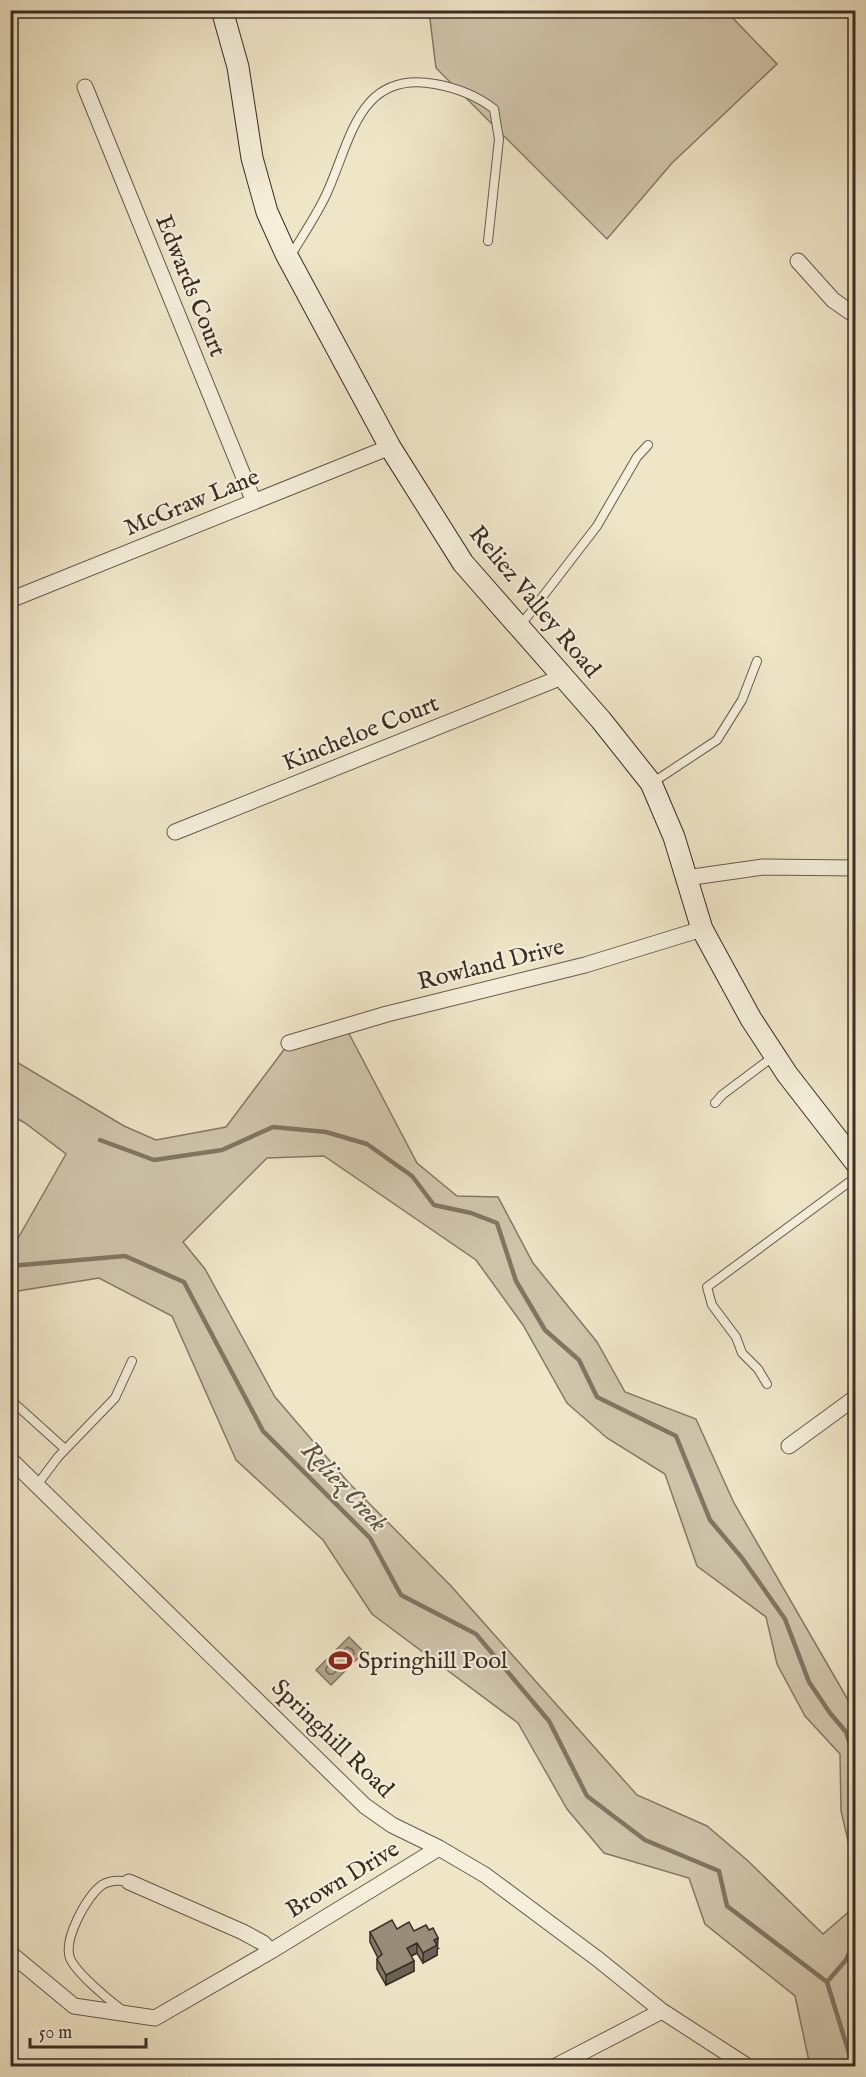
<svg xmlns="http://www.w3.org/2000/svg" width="866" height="2077" viewBox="0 0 866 2077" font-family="'IM FELL English',serif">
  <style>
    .green { fill: #d0c6ac; stroke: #857968; stroke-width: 1.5 }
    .water { fill: #b1a790; stroke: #817664; stroke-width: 1.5 }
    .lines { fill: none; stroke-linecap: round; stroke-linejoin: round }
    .shore { stroke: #766a5a; stroke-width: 1.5 }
    .stream { stroke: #817664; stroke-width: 4.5 }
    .lane-casing { stroke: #675a4c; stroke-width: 10 }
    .street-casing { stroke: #675a4c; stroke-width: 17 }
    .secondary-casing { stroke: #3a2c23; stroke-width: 23 }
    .lane { stroke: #f5efdb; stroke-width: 8 }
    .street { stroke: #f5efdb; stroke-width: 15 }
    .secondary { stroke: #f5efdb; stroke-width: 21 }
    .wall { fill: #837968; stroke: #3a2c23; stroke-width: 1.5 }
    .shaded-wall { fill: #6a6355; stroke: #3a2c23; stroke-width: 1.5 }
    .building { fill: #988d79; stroke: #3a2c23; stroke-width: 1.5 }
    .labels { text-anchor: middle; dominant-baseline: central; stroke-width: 4.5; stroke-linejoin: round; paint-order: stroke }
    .street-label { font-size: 24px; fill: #3a2c23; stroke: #f5efdb }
    .poi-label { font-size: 24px; fill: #3a2c23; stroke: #f5efdb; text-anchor: start }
    .water-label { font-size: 26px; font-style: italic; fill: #5e5144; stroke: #f5efdb }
  </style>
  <rect width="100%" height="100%" fill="#efe6c8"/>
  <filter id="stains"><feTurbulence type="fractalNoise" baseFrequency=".00333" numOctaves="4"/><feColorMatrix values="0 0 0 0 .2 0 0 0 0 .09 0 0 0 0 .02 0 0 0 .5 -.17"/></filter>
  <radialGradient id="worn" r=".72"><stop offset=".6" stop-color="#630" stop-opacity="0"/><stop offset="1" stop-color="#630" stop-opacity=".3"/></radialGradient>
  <!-- green -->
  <path class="green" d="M429 11H726L777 64 672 163 607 239 436 68Z
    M345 1026 417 1163 457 1196 498 1197 533 1263 597 1342 625 1392 696 1419 734 1503 855 1712V1870L841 1811 840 1754 805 1716 777 1664 766 1617 697 1566 665 1474 607 1438 567 1403 523 1325 476 1260 324 1156 267 1158 183 1242 205 1269 275 1397 348 1482 451 1586 637 1795 707 1826 747 1860 823 1934 852 1909 855 1892 856 1984 852 1996 855 2005V2066H810L795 1996 705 1924 689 1878 604 1853 567 1809 518 1723 372 1614 323 1540 236 1460 172 1316 99 1278 11 1292V1248L13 1247 66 1154 25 1123 11 1115 10 1058 124 1126 156 1140 226 1127 289 1043Z"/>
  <!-- water -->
  <path class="water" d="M349 1637 364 1652 331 1685 316 1670Z"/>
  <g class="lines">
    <!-- shore -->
    <path class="shore" d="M347 1647 353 1650 354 1654 333 1674H329L326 1671V1668Z"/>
    <!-- stream -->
    <path class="stream" d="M100 1140 154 1160 222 1150 273 1127 326 1132 367 1144 412 1176 434 1205 471 1213 497 1223 516 1281 545 1330 579 1360 597 1397 676 1436 710 1520 742 1558 785 1619 809 1682 830 1713 846 1732 856 1761
      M10 1266 125 1256 184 1282 263 1431 370 1538 401 1595 476 1634 549 1721 587 1796 645 1840 719 1871 727 1906 827 1982 853 2066
      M827 1982 846 1960 856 1938"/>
    <defs>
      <path id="lane" d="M291 255C303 235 316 216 326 195 351 141 358 70 435 84 457 88 476 95 494 109L499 139 488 241
        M520 626 597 526 637 457 648 445
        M652 783 717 740 742 700 757 661
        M715 1103 722 1095 774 1056
        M767 1384 758 1369 742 1353 736 1337 712 1305 707 1287 856 1177
        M10 1403H14L65 1449
        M37 1485 58 1457 115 1398 132 1361
        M122 2010C109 2000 76 1973 70 1958 63 1939 87 1896 102 1885 110 1880 120 1880 129 1882"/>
      <path id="street" d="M85 87 254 502
        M798 261 833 300 856 316
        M10 600 390 447
        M175 832 562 677
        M686 878 763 867 856 868
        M289 1043 387 1014 585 965 702 929
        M789 1446 856 1397
        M10 1459 365 1806 392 1825 439 1848 485 1875 599 1960 662 2011 747 2066
        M129 1882 243 1932 263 1943 271 1951
        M10 1953 74 2006 155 2018 271 1951 439 1848
        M556 2066 662 2011"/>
      <path id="secondary" d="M222 10 238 67 252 158 267 212 286 254 390 447 463 563 601 720 651 783 674 837 702 929 751 1019 787 1074 856 1163"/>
    </defs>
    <!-- lane casing -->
    <use href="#lane" class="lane-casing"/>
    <!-- street casing -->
    <use href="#street" class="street-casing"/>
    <!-- secondary casing -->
    <use href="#secondary" class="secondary-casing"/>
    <!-- lane -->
    <use href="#lane" class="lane"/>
    <!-- street -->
    <use href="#street" class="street"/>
    <!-- secondary -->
    <use href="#secondary" class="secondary"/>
  </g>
  <!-- wall -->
  <path class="wall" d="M397 1929 414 1931 438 1948H437V1955L423 1963 417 1953 411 1956 414 1971 386 1985 377 1969V1959L378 1958 370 1942V1932Z"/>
  <!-- shaded-wall -->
  <path class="shaded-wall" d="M438 1938 437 1955 423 1963V1953L434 1940Z
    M417 1943V1953L407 1958V1948Z
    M414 1961V1971L386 1985V1975Z"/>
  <!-- building -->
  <path class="building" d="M392 1920 397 1929 409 1922 414 1931 426 1925 429 1930 433 1928 438 1938 434 1940 437 1945 423 1953 417 1943 407 1948 414 1961 386 1975 377 1959 382 1954 370 1932Z"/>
  <!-- icons -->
  <defs>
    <symbol id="stadium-bare" viewBox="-9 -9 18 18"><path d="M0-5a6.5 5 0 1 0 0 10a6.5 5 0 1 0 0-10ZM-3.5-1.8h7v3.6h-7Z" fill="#8f2418" stroke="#f5efdb" stroke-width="2.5" paint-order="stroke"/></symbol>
  </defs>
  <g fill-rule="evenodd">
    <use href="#stadium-bare" x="324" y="1644" width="33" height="33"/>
  </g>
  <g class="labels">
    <!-- street labels -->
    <g class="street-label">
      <text transform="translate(190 286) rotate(68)">Edwards Court</text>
      <text transform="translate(192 503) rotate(-22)">McGraw Lane</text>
      <text transform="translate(534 602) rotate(50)">Reliez Valley Road</text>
      <text transform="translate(361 734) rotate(-22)">Kincheloe Court</text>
      <text transform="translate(491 965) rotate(-14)">Rowland Drive</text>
      <text transform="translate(332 1739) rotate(44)">Springhill Road</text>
      <text transform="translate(343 1880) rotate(-31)">Brown Drive</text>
    </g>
    <!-- poi labels -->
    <g class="poi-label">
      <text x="358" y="1661">Springhill Pool</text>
    </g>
    <!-- water labels -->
    <g class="water-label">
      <text transform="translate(344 1487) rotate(47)">Reliez Creek</text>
    </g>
  </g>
  <!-- margin -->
  <rect width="866" height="2077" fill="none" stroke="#efe6c8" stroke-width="36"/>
  <rect x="12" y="12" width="842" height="2053" fill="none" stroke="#3a2c23" stroke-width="3"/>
  <rect x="18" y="18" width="830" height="2041" fill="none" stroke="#3a2c23" stroke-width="1.5"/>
  <!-- scale -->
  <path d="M30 2038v9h116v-9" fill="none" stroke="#3a2c23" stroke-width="3"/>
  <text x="39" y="2038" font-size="18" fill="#3a2c23" stroke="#f5efdb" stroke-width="4.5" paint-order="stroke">50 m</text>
  <rect width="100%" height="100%" filter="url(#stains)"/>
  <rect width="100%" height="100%" fill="url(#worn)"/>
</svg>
